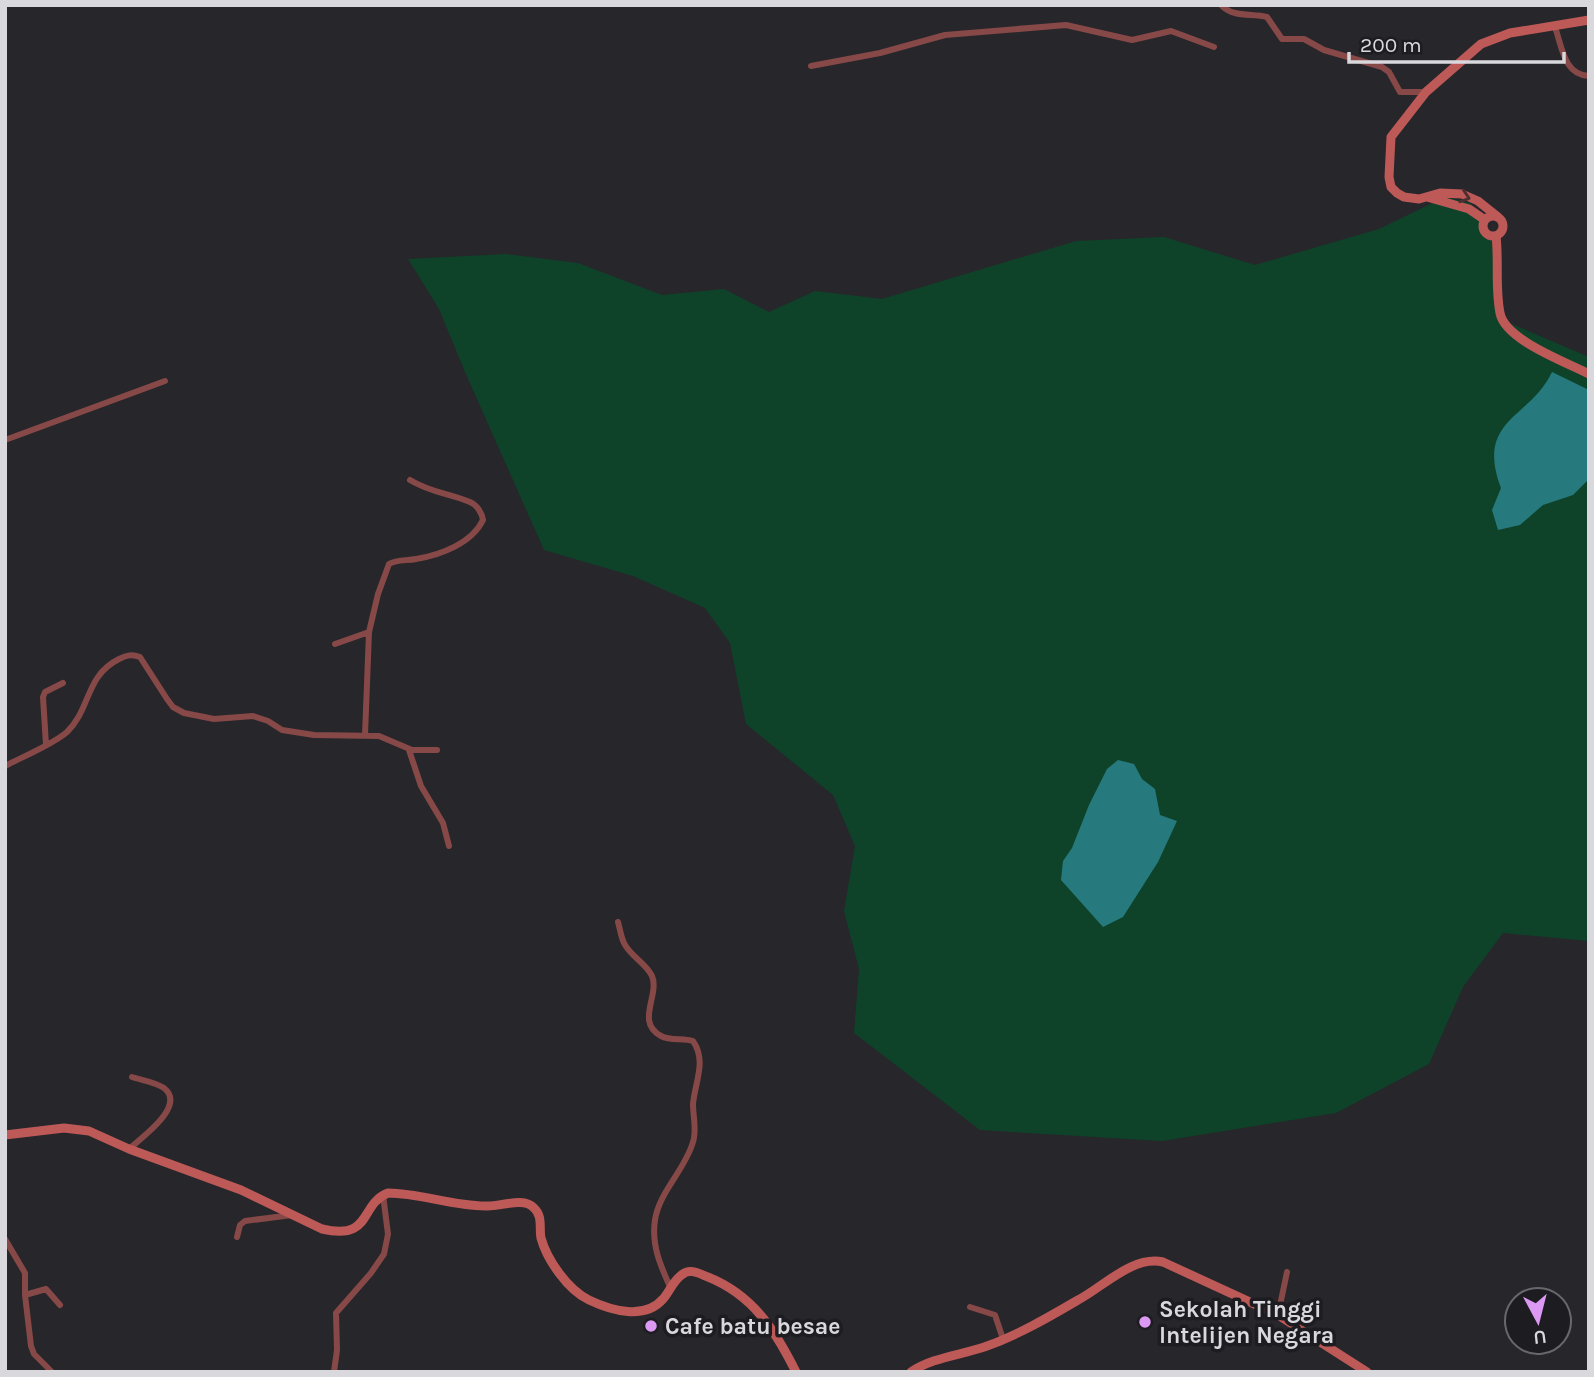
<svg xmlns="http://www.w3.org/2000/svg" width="1594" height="1377" viewBox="0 0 1594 1377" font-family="Karla,sans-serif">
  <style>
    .green { fill: #0e432a }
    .water { fill: #267a7e }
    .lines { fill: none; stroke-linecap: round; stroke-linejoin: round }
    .street { stroke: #874947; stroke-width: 6 }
    .secondary { stroke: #bd5957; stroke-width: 9 }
    .oneway { stroke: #4d2f31 }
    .poi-dot { fill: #dc99f4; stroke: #1d1d21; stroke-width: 2.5 }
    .labels { text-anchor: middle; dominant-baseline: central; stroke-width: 7; stroke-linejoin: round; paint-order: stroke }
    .poi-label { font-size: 23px; font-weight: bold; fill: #d9d8dc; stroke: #1d1d21; text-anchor: start }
  </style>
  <rect width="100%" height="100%" fill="#27262b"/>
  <!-- green -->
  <path class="green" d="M1445 197 1471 203 1492 241 1500 319 1589 357V941L1503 933 1463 987 1429 1064 1336 1113 1162 1141 980 1130 854 1033 859 969 844 911 855 846 833 795 746 724 730 643 705 608 633 576 544 550 465 372 439 309 408 259 506 254 578 263 662 295 724 289 769 312 815 291 882 299 1076 241 1164 237 1255 265 1379 229Z"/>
  <!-- water -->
  <path class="water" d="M1552 372 1589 390V479L1573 495 1543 505 1520 525 1498 530 1492 510 1501 488C1475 419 1530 419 1552 372Z
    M1118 760 1134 764 1142 779 1155 789 1160 815 1177 821 1158 862 1123 917 1103 927 1061 880 1063 861 1072 848 1089 805 1107 769Z"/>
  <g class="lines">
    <!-- street -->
    <path class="street" d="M1221 5C1233 18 1252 13 1267 17L1282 39H1304L1324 50 1382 67 1389 72 1400 92H1426
      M1555 27C1562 47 1564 75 1589 76
      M811 66 880 53 945 35 1066 25 1132 40 1171 31 1214 47
      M5 440 165 381
      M369 632 378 594 389 564C397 559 407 561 416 559 441 555 472 543 483 520 482 513 477 505 470 502 449 493 431 493 410 480
      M335 644 369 632 365 735
      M46 745 43 697 45 692 63 683
      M409 750 421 786 443 823 449 846
      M5 766C24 756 52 745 67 732 91 709 85 676 119 659 127 655 132 654 140 657L167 699 173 707 184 713 214 719 253 716 268 721 282 730 314 735 379 736 412 750H437
      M618 922C620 929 621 937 624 943 630 956 646 963 652 976 660 995 635 1022 661 1036 670 1041 683 1038 693 1041 707 1061 695 1082 693 1104 693 1117 697 1130 693 1142 685 1170 659 1192 655 1220 651 1245 661 1267 671 1289
      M129 1149C141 1138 187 1106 164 1088 155 1082 141 1080 132 1077
      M237 1237 240 1225 245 1221 292 1215
      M5 1239 25 1273V1295L31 1346 34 1354 52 1372
      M25 1295 46 1289 60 1305
      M970 1307 995 1315 1003 1339
      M1278 1315 1287 1272
      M334 1372 337 1350 336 1313 371 1273 384 1254 388 1234 383 1195"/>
    <!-- secondary -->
    <path class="secondary" d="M1427 197 1469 209 1485 220
      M1483 226a10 10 0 1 1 20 0a10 10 0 1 1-20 0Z
      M1498 217 1478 201 1462 194 1440 193 1419 199 1404 197 1397 193 1391 187 1389 177 1391 137 1426 92 1481 44 1510 33 1589 20
      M1496 236C1499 261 1495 288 1500 313 1505 340 1566 362 1589 374
      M5 1135 64 1128 89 1131 129 1149 241 1190 322 1229C373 1241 359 1204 388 1193 421 1193 454 1207 488 1206 502 1206 524 1197 534 1208 543 1216 539 1228 541 1238 547 1260 568 1290 589 1300 612 1311 645 1320 663 1299 670 1291 674 1279 683 1274 690 1268 700 1274 708 1277 753 1295 775 1330 796 1372
      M911 1372C933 1357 962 1355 987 1346 1018 1335 1049 1317 1078 1300 1103 1287 1133 1255 1163 1262L1278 1315 1367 1372"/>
  </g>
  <!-- one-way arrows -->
  <defs><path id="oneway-chevron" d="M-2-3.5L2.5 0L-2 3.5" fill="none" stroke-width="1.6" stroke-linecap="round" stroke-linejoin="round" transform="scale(1.75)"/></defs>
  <use class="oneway" href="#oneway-chevron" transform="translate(1465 197) rotate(18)"/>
  <!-- markers -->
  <g class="poi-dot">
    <circle cx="1145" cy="1322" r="7"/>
    <circle cx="651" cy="1326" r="7"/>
  </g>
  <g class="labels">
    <!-- poi labels -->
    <g class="poi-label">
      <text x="1159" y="1309">Sekolah Tinggi<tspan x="1159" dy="26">Intelijen Negara</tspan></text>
      <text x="665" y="1326">Cafe batu besae</text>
    </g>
  </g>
  <!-- border -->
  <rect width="1594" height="1377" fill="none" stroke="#d9d8dc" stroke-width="14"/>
  <!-- north arrow -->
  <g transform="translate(1538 1321) rotate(173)"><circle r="33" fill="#1d1d21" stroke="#68686c" stroke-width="2"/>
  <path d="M0-5L12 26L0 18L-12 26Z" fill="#dc99f4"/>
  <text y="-10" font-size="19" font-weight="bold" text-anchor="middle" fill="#d9d8dc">U</text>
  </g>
  <!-- scale -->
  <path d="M1349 52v10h215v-10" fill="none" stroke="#d9d8dc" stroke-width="3.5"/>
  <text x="1360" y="52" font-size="21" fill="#d9d8dc" stroke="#1d1d21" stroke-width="5" paint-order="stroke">200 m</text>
</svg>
